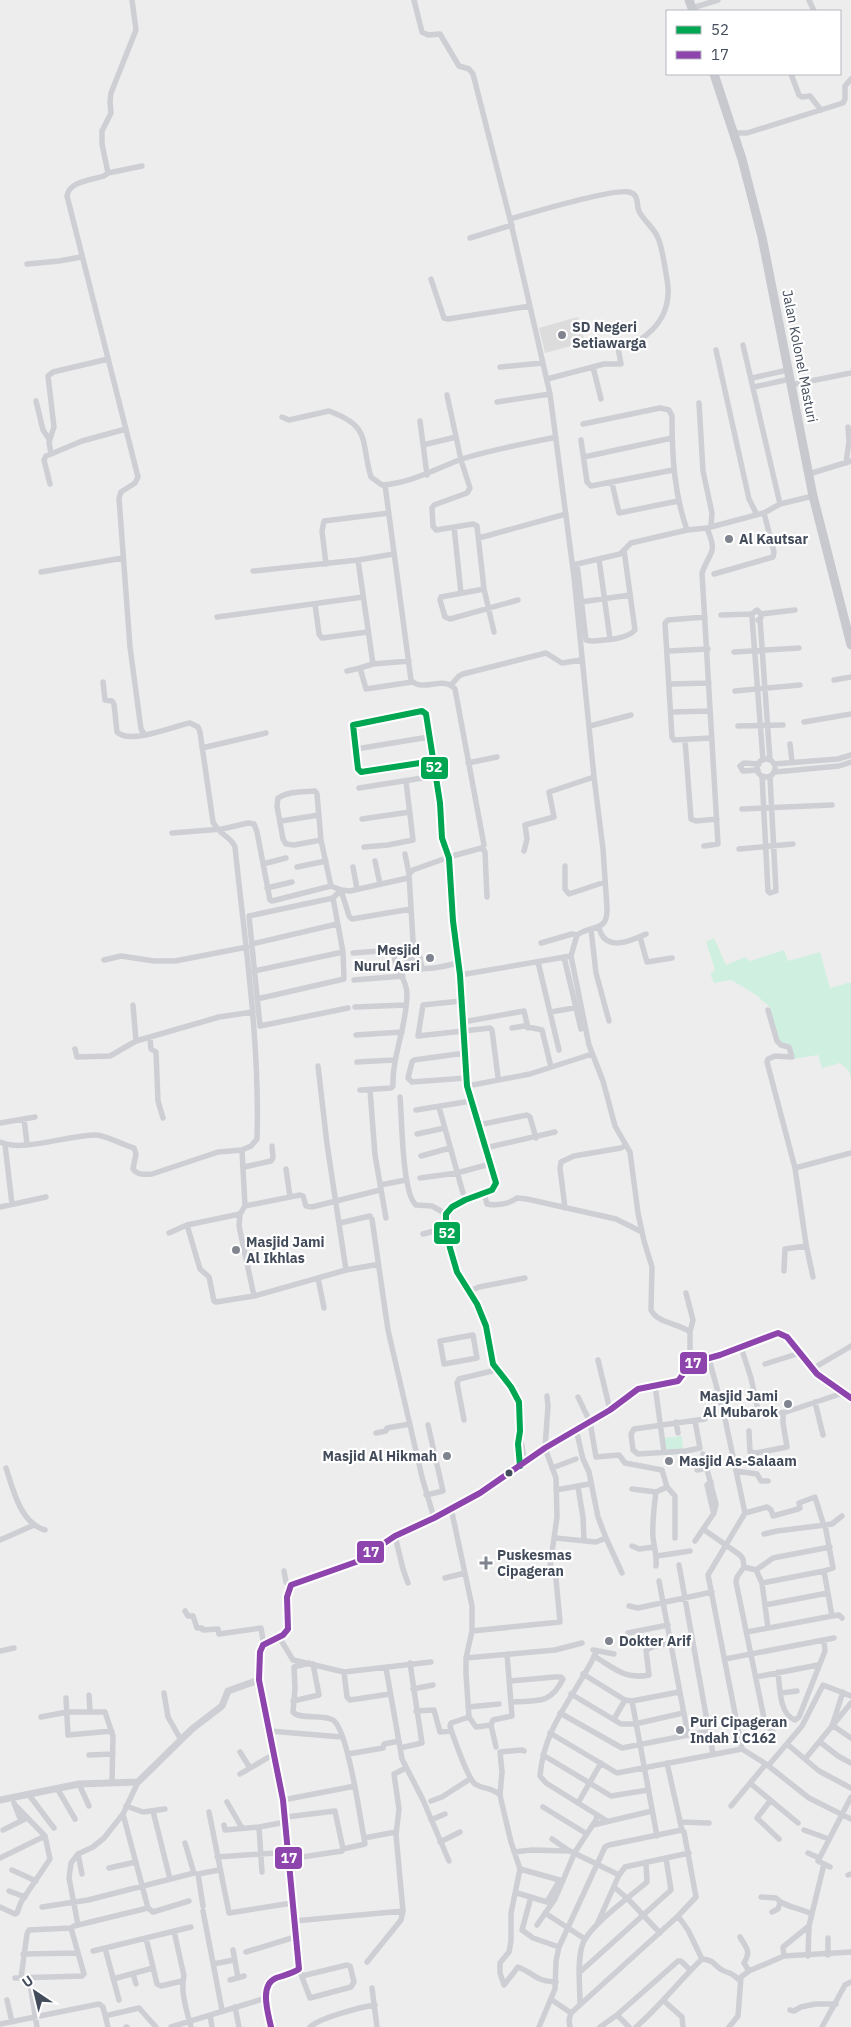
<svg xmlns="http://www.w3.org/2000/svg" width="851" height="2027" viewBox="0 0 851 2027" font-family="'IBM Plex Sans',sans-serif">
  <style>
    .education { fill: #dddcdd }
    .green { fill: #cff0e0 }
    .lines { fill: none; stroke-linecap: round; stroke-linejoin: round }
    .minor { stroke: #cecfd4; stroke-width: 5.5 }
    .tertiary { stroke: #cecfd4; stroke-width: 7 }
    .primary { stroke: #c7c9ce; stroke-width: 9 }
    .bus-1-casing { stroke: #fff; stroke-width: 10 }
    .bus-2-casing { stroke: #fff; stroke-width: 10 }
    .bus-1 { stroke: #00a651; stroke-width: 6 }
    .bus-2 { stroke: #8e44ad; stroke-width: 6 }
    .poi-dot { fill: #7f848e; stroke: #fff; stroke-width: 2 }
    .bus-dot { fill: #434c5b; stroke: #fff; stroke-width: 2 }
    .labels { text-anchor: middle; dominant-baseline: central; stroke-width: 4.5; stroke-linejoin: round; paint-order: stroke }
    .poi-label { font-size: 14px; font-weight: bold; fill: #434c5b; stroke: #fff; text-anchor: start }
    .street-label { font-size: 14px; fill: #434c5b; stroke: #fff }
    .line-badge { stroke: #fff; stroke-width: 2 }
    .badge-label { font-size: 14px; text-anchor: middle; font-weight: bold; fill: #fff }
  </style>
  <rect width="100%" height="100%" fill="#eeeded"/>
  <!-- education -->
  <path class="education" d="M578 317 585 342 545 353 539 328Z"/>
  <!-- green -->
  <path class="green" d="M714 938 726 965 745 957 750 961 784 950 788 961 820 952 830 988 851 982V1077L848 1070 840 1063 822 1068 818 1055 793 1059 789 1044 780 1043 769 1011 771 1008 755 994 731 980 714 983 710 974 715 970 706 942Z
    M682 1436 683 1450 666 1451 664 1438Z"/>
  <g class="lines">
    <!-- minor -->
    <path class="minor" d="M132 0 136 30 111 93 110 102 111 113 102 131V144L108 173 104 176C92 180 69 181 67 196L138 477 135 483 121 492 119 498 130 647 141 729 144 734
      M414 0 422 32 428 35 440 34 459 66 469 69 473 74 510 219 550 394 574 577 594 777 603 849 607 908C608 933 592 924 577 935L571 956 460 975
      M809 0 814 11
      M692 8 718 0
      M791 74 799 95 802 97 810 96 821 110
      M734 133H747L843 103 845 99V86L851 79
      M108 173 142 166
      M510 219C531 213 613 188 629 192 641 195 635 206 640 213 645 222 654 228 658 238 662 247 663 258 665 267 666 276 669 286 668 294 667 322 644 343 618 348L621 364H604L547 379
      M470 238 512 225
      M27 264 59 261 81 257
      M431 279 444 318 448 319 530 306
      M743 345 780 504
      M716 350 749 499 757 515
      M108 359 53 372 48 376 54 427 49 442 51 454 82 441 126 429
      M500 367 543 363
      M593 367 601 399
      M752 378 788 370
      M791 385 851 373
      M754 387 790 379
      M447 395 461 460 470 488 467 493 434 505 432 508 433 526 436 530 473 524 477 526 484 589 494 632
      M36 401 43 430 49 439
      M497 402 550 394
      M699 403 703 471 712 513 711 526
      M282 417 289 420 329 411C372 427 360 440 371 477L382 485C411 483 435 469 462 459 493 449 525 444 556 437
      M420 421 427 475
      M583 424 660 408 669 410 672 416C672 456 674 493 687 530
      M581 440 587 482 591 486 673 470
      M423 445 456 437
      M584 457 672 438
      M846 463 849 441 848 427
      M809 474 851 461
      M612 483 619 513 678 501
      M50 484 44 460 46 456 51 454
      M385 485 411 680C422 693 444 675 455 689L484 845 482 848 452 856 413 870 409 874 413 941 420 958 422 969
      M454 527 461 593
      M479 538 566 514
      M599 559 610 639
      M358 560 373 664
      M326 564 322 531 324 521 389 513
      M577 564 586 640 591 641C604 640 626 640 635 630L624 550
      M573 565 620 554 631 543 687 530 707 528 764 513 780 504 813 496
      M253 571 358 560 394 554
      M41 572 123 558
      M714 574 773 557 774 552 764 513
      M484 589 441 597 440 600 445 617 450 619 518 600
      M581 602 630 595
      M315 604 319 634 322 638 368 632
      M761 614 795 610
      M721 615 752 614 757 610 761 614V618L758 620
      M217 617 363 597
      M705 617 668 620 665 623 672 737 674 740 711 738
      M752 617 763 760
      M760 619 770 760
      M668 651 708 649
      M734 652 799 648
      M409 661 373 664 360 668 366 689 412 682
      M347 671 360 668
      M834 680 851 677
      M670 684 709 683
      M451 685 459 676 463 674 546 653 562 663 581 660
      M735 691 800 685
      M672 712 709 711
      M804 722 851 714
      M590 726 631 715
      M738 726 783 725
      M685 740 691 819 696 821 717 819
      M790 744 792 761
      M202 748 266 733
      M356 749 429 737
      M757 768a9 9 0 1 1 18 0a9 9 0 1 1-18 0Z
      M433 761 361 772 358 769 353 725 422 711 426 714 440 803 442 838 449 858 453 921 460 975 467 1086 496 1183 492 1190 465 1200 452 1207 446 1214V1228L450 1248 457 1272 477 1304 486 1326 493 1364 511 1387 519 1402 520 1431 518 1444 520 1466
      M468 763 497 757
      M774 764 838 759 851 755
      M758 770 743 771 740 766 744 763 759 764
      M775 772 839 766 851 762
      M762 776 768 891 770 893 776 891 770 777
      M359 788 435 776
      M742 809 832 805
      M362 819 410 812
      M281 821 319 815
      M172 833 222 829 248 823 254 824 257 832 270 900 272 901 331 886 341 890 350 891 408 878
      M321 840 294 845 286 844 283 839 277 806 278 798C289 791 303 792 315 791L317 794 321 840 331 886
      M704 846 718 844 702 573C710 550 718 555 707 528
      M364 847 388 845 413 840 406 781
      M482 848 485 852 487 897
      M739 849 793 844
      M524 851 527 839 525 825 554 817 549 792 594 777
      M405 854 409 874
      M375 861 380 884
      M263 864 286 858
      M565 866V889L569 894 605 882
      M297 867 326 861
      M353 867 357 889
      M267 888 292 882
      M599 927C604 952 629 942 646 934
      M591 929 596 973 609 1021
      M640 937 647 962 672 958
      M541 943 572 934 577 935
      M252 944 337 924
      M397 952 410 957 419 968
      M353 953 392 950
      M403 953C413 977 439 967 458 963
      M571 956 589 1045 603 1081 615 1126 630 1152 638 1213 644 1241 652 1267 651 1310C658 1324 679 1323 690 1332V1365
      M564 957 581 1029
      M104 960 121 956 154 961H175L247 947
      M538 962 559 1050
      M254 971 343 952
      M354 980 403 976
      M257 999 344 979 343 952 333 898
      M461 1001 423 1005 418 1036 490 1028 492 1030 498 1077
      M133 1005 136 1041
      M355 1007 406 1005
      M348 1008 260 1026 249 916 333 898 341 890 349 916 352 919 411 909
      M768 1010 777 1041 781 1045 789 1047 792 1057 775 1056 768 1059 767 1062 795 1168 806 1244 813 1277
      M551 1012 579 1007
      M463 1022 524 1011 528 1028
      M512 1028 524 1026 542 1030 551 1067
      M356 1035 402 1032
      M150 1038 151 1049 156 1052 158 1101 163 1118
      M75 1049 77 1057 110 1056 136 1041 219 1017 253 1012
      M465 1053 414 1060 412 1062 408 1078 412 1082 466 1078
      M357 1062 394 1060
      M318 1066 327 1144 346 1270
      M467 1086 530 1074 592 1054
      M360 1090 391 1088 393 1086C392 1055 407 1026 407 994 407 978 394 970 394 954
      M370 1090 375 1155 386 1218
      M400 1097C402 1118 402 1194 416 1205L432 1206 446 1214
      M439 1107 463 1193
      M416 1110 471 1101
      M24 1119 27 1144
      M0 1123 35 1117
      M478 1125 527 1115 530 1117 536 1138
      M417 1134 445 1128
      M0 1142C22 1153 71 1134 97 1135 107 1136 123 1145 134 1148L136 1154 133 1169C138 1176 145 1174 152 1174L218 1152 242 1150 251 1146 257 1139C260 1042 245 944 235 847 231 836 220 836 213 822L200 732 198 727 190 723C173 726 130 745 117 732L114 704 112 701 105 700 103 682
      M5 1145 12 1204
      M485 1148 555 1132
      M242 1150 245 1206 240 1214 239 1226 254 1296 346 1270 374 1265 378 1266
      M421 1156 450 1148
      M244 1167 271 1161 273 1158 272 1146
      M795 1168 851 1153
      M286 1169 290 1197
      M420 1178 457 1173 490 1164
      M380 1185 406 1180
      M484 1193 487 1204C496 1206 509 1204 517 1198L527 1199 616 1219 642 1232
      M245 1206 300 1195 303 1196 306 1206 312 1207 380 1190
      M0 1207 46 1197
      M565 1208 560 1168 561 1162 574 1156 621 1148 626 1145
      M372 1219 388 1330 422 1477 434 1518
      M340 1223 370 1216
      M187 1225 200 1269 209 1277 214 1301 216 1302 254 1296
      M169 1233 187 1225 240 1214
      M423 1234 446 1228
      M784 1271 785 1249 806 1246
      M318 1278 324 1308
      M468 1292 479 1287 525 1278
      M686 1293 693 1320 690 1332
      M473 1335 477 1358 444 1364 440 1341Z
      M741 1347 751 1378 758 1410 763 1416 786 1412 843 1393
      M709 1359 724 1414 745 1513 708 1575 742 1749
      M598 1360 610 1410
      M765 1364 800 1353
      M812 1369 851 1346
      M655 1385 664 1452
      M578 1397 590 1422 596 1457 619 1455 625 1463 662 1470 667 1487 675 1496V1538
      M815 1402 823 1435
      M464 1420 457 1383 459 1379 496 1370
      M695 1421 700 1448 686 1451 638 1454 633 1450 631 1434 634 1429 705 1419
      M676 1422 678 1433
      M576 1429 583 1459 589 1472 598 1517 606 1538 622 1573
      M749 1431 750 1452 756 1453 787 1447 783 1423V1413
      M376 1433 386 1431 387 1428 410 1424
      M520 1436 525 1463
      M6 1468C13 1489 20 1523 45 1530
      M552 1468 576 1459
      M697 1470 706 1468
      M736 1471 757 1474 761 1481H768
      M711 1482 707 1485 713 1511
      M578 1487 583 1517 584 1540
      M632 1489 656 1492 667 1487
      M556 1490 589 1484
      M656 1492C654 1507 652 1522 653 1537 654 1547 657 1556 656 1566
      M426 1495 443 1491 428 1425
      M451 1508 472 1606V1631L466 1658V1674L469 1717 476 1727 491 1725 493 1720 512 1716 507 1654
      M745 1513 767 1507 771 1510 773 1516
      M773 1516 798 1509 800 1508 799 1503 815 1497 824 1526
      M825 1525 832 1524 842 1516
      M703 1529 740 1555 743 1559 744 1567
      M395 1536 403 1569 408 1583
      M555 1538 596 1542 606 1538
      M0 1540 34 1525
      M695 1541 714 1513 716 1504 703 1454
      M632 1546 639 1549 654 1547
      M657 1556 690 1551
      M679 1565 713 1754
      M756 1570 773 1558 830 1547
      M284 1571 286 1582 290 1586
      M824 1571 832 1616
      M445 1578 465 1573
      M659 1581 688 1735
      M762 1583 824 1571 833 1568 825 1525 777 1531 764 1534
      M765 1605 828 1593
      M629 1606 638 1608 712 1592
      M185 1611 188 1616H193L197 1628H202L203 1630 218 1629 219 1634 261 1628 263 1640 266 1643
      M768 1628 762 1583 756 1570 744 1567 737 1577 736 1582 765 1723 773 1732
      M472 1631 560 1622 556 1579 555 1576 549 1574 557 1517 556 1478 545 1448 548 1406 547 1396
      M747 1632 832 1616 839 1615 842 1618
      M628 1633 668 1625
      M279 1637 293 1660 344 1672 431 1662
      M593 1650 614 1654
      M0 1651 14 1648
      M597 1651C576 1695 544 1725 540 1776L546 1783 607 1821
      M594 1656C614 1668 625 1680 649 1675L646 1650 655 1646 671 1643
      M466 1658 555 1650 582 1643
      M725 1659 834 1638
      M309 1663 294 1667 295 1688 293 1712C299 1720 323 1714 333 1720 348 1730 360 1818 364 1838
      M386 1668 402 1759 423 1800 449 1861
      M344 1672 347 1697 350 1700 390 1694
      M778 1672C780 1687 779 1714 795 1720L799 1717 825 1651 824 1640
      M583 1674 625 1700 632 1701 679 1692
      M756 1677 818 1665
      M259 1680 283 1800 299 1969C292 1974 284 1975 276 1978 259 1985 268 2013 271 2027
      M510 1681 555 1677H561L563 1679C550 1705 538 1700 512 1702
      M413 1689 433 1685
      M164 1693 168 1717 181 1740
      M781 1693 797 1691
      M571 1694 621 1724H635L683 1713
      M89 1695 90 1711
      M66 1698 68 1735 112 1731
      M293 1701 319 1695 313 1664
      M632 1701 657 1836
      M468 1707 499 1704
      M416 1711 434 1710 440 1732 451 1731
      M560 1713 622 1748 709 1731
      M41 1717 67 1712H105L113 1736 112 1782
      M469 1717 451 1723 450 1726C453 1736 468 1779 475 1784 483 1789 493 1788 500 1795
      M614 1719 625 1700
      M833 1723 843 1692
      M491 1725 496 1747
      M832 1725 851 1738
      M269 1731 342 1737
      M550 1733 617 1773 742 1749 766 1764 809 1798 851 1819
      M820 1742 838 1756 851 1763
      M787 1744 819 1771 851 1788
      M400 1748 422 1743 410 1663
      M524 1751 522 1750 500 1752 502 1772 500 1795 502 1804 511 1842 520 1869 511 1913V1941L509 1952 500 1963V1973L504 1985 518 1967C536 1974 534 1981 556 1982
      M240 1752 250 1768
      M348 1754 383 1748 384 1744 399 1741
      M89 1755 113 1754
      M543 1755 611 1796 648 1790
      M805 1759 851 1703
      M768 1766 802 1726 823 1685 851 1696
      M240 1774 274 1754
      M79 1784 89 1806
      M751 1784 798 1823
      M57 1788 75 1819
      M29 1795 54 1828
      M283 1800 355 1786
      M431 1801 442 1797 470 1779
      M770 1801 757 1818 779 1839
      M227 1802 242 1828
      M14 1803 21 1821
      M578 1803 601 1763
      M126 1806 143 1812 165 1809
      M731 1806 766 1764
      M543 1807 587 1834
      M153 1811 170 1879
      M209 1812 229 1913 292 1903
      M123 1814 148 1908
      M286 1817 335 1811 343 1849 342 1851 289 1859
      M431 1820 445 1814
      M680 1822 709 1823
      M224 1825 225 1830 259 1827 286 1822
      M593 1825 652 1811
      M259 1827 262 1872
      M3 1830 27 1818
      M804 1830 829 1839
      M552 1839 568 1850
      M440 1842 460 1832
      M343 1849 365 1844 364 1838 396 1832
      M514 1852 532 1850 570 1851 619 1875
      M808 1853 819 1858
      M78 1854 82 1874
      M217 1857 289 1852
      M0 1858 45 1836 15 1805
      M830 1867 818 1861 851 1797
      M109 1868 136 1862
      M520 1869 563 1881
      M12 1870 36 1881
      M848 1875 851 1874
      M614 1887 628 1899 660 1933
      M9 1891 25 1897
      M517 1893 547 1902 558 1883
      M531 1897 522 1930 533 1938 559 1947
      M761 1897 776 1898C784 1907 801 1908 812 1914
      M203 1906 198 1874 219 1870
      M0 1907 15 1914 17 1913 21 1902 50 1859 45 1836
      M42 1907 88 1900 194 1873 185 1843
      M203 1911 222 2010
      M772 1912 778 1909 780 1903
      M545 1913 585 1939
      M678 1916 688 1930 702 1959
      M294 1921 403 1911 396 1835 399 1809 394 1774 406 1768
      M598 1922 619 1875 625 1867 689 1853
      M78 1925 69 1878 71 1863 78 1854 93 1847 104 1838 123 1814 138 1782
      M537 1925 555 1899 575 1852 596 1820 597 1815
      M174 1931 184 1976C180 1991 187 2012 191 2027
      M740 1937C747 1949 751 1951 744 1963L749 1971
      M146 1938 157 1984 161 1986 182 1981
      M828 1938V1955
      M105 1948 119 2000
      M233 1950 238 1978
      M93 1951 191 1927
      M246 1952 295 1937
      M23 1954 78 1953
      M784 1956 783 1947 809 1926
      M808 1956 809 1926 824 1864
      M367 1962 401 1920 403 1911
      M213 1964 234 1960
      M299 1969 310 1998 351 1987 354 1982 350 1966 347 1965 302 1976
      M580 1972 671 1890 666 1858
      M133 1974 136 1984
      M15 1978 82 1976 84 1974 71 1928
      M21 1978 27 1934 29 1930 71 1928 74 1926 148 1908 153 1912 189 1901
      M29 1978 37 2027
      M113 1979 153 1968
      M230 1980 244 1976
      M372 1988 377 2027
      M7 2000 12 2022
      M552 2000 571 2013
      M664 2001 682 2017 683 2027
      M580 2004C580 1986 577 1964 582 1946 587 1927 631 1896 647 1882L646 1862
      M235 2007 239 2027
      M790 2010 794 2011 801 2007 815 2004H836
      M109 2015 139 2008 156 2027
      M210 2015 212 2027
      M617 2015 629 2027
      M0 2024 99 2004 103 2007 108 2027
      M126 2027H127
      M171 2027 266 1998
      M310 2027C319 2018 361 2007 375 2005
      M539 2027 555 1989 556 1961 559 1947 605 1847 609 1845 682 1830
      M570 2027 569 2020 571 2013 678 1916 696 1897 684 1832 682 1830 667 1763
      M600 2027 617 2015 678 1961H681L690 1970
      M636 2027C660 2006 679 1981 702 1959 716 1960 714 1967 724 1971 730 1973 733 1974 738 1979
      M729 2027 738 2016 741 1977 749 1971 784 1956 851 1952
      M822 2027 845 1985 851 1982"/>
    <!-- tertiary -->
    <path class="tertiary" d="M0 1800 79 1784 138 1782 192 1729 222 1706 228 1691 259 1680C259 1665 256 1647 271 1640 278 1637 284 1635 288 1629L287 1597 291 1585 356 1562 395 1536 434 1518 480 1493 545 1448 610 1410 638 1389 678 1381 690 1365 695 1362 720 1355 781 1333 787 1337 813 1370 851 1398"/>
    <!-- primary -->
    <path class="primary" d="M689 0 693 11
      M714 74 742 159 762 237 813 496 851 645"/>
    <defs>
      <path id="bus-1" d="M433 761 361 772 358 769 353 725 422 711 426 714 440 803 442 838 449 858 453 921 460 975 467 1086 496 1183 492 1190 465 1200 452 1207 446 1214V1228L450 1248 457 1272 477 1304 486 1326 493 1364 511 1387 519 1402 520 1431 518 1444 520 1466"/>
      <path id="bus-2" d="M271 2027C268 2013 259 1985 276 1978 284 1975 292 1974 299 1969L283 1800 259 1680 260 1652 263 1645 283 1635 288 1629 287 1597 291 1585 356 1562 395 1536 434 1518 480 1493 545 1448 610 1410 638 1389 678 1381 690 1365 695 1362 720 1355 778 1333 787 1337 817 1374 851 1398"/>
    </defs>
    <!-- bus-1 casing -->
    <use href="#bus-1" class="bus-1-casing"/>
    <!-- bus-2 casing -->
    <use href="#bus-2" class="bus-2-casing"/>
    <!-- bus-1 -->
    <use href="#bus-1" class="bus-1"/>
    <!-- bus-2 -->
    <use href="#bus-2" class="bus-2"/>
  </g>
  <!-- markers -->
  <g class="poi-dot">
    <circle cx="562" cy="335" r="5"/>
    <circle cx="729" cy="539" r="5"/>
    <circle cx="430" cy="958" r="5"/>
    <circle cx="236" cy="1250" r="5"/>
    <circle cx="788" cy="1404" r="5"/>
    <circle cx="447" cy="1456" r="5"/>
    <circle cx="669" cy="1461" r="5"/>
    <path d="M483.5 1555.5h5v5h5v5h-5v5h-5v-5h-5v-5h5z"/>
    <circle cx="609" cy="1641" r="5"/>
    <circle cx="680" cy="1730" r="5"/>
  </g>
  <circle class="bus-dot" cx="509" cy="1473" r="4.5"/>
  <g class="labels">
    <!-- poi labels -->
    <g class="poi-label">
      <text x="572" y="327">SD Negeri<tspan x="572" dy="16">Setiawarga</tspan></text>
      <text x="739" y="539">Al Kautsar</text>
      <text x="420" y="950" text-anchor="end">Mesjid<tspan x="420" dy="16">Nurul Asri</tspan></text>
      <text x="246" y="1242">Masjid Jami<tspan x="246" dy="16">Al Ikhlas</tspan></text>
      <text x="778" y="1396" text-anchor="end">Masjid Jami<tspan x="778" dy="16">Al Mubarok</tspan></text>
      <text x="437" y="1456" text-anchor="end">Masjid Al Hikmah</text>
      <text x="679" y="1461">Masjid As-Salaam</text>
      <text x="497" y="1555">Puskesmas<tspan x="497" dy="16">Cipageran</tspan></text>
      <text x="619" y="1641">Dokter Arif</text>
      <text x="690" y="1722">Puri Cipageran<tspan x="690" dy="16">Indah I C162</tspan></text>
    </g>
    <!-- street labels -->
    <g class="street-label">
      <text transform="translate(800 356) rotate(79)">Jalan Kolonel Masturi</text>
    </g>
  </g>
  <g class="line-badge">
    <rect x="420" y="756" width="29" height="24" rx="5" fill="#00a651"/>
    <rect x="433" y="1221" width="28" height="24" rx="5" fill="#00a651"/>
    <rect x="679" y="1351" width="29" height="24" rx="5" fill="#8e44ad"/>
    <rect x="356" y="1540" width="29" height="24" rx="5" fill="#8e44ad"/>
    <rect x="274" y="1846" width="29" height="24" rx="5" fill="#8e44ad"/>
  </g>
  <g class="badge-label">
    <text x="434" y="772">52</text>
    <text x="447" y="1238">52</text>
    <text x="693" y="1368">17</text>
    <text x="371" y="1557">17</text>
    <text x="289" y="1863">17</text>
  </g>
  <!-- legend -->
  <rect x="666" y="10" width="175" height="65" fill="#ffffff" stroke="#b4b7bd"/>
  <rect x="676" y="26" width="25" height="8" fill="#00a651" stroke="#b4b7bd"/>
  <text x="711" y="35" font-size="15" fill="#434c5b">52</text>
  <rect x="676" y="51" width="25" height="8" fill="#8e44ad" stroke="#b4b7bd"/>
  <text x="711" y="60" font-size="15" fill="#434c5b">17</text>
  <!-- north arrow -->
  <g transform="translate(35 1992) rotate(325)" stroke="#ffffff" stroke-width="4" paint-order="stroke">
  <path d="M0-4L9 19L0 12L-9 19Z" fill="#434c5b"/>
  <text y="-8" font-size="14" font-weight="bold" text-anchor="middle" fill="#434c5b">U</text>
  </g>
</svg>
